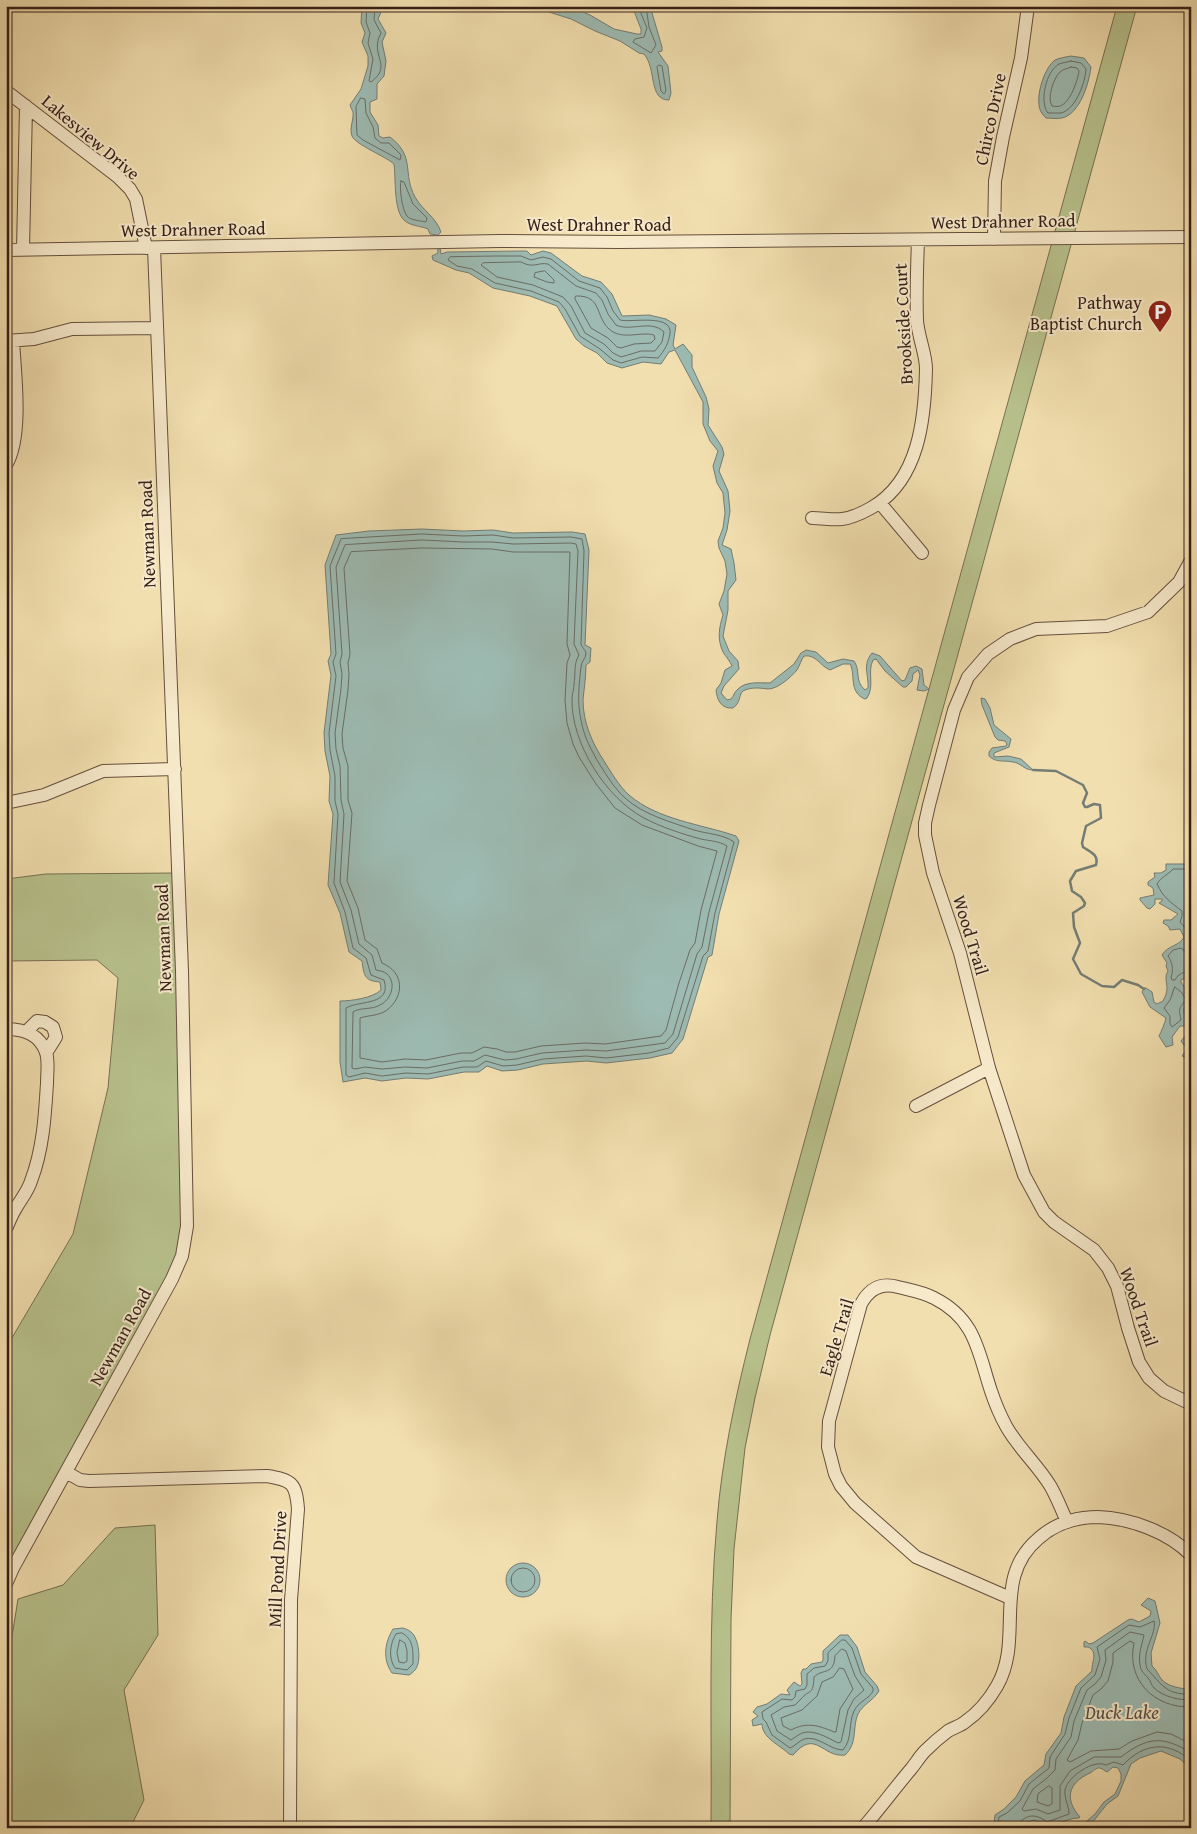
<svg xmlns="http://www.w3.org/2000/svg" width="1197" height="1834" viewBox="0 0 1197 1834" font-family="'Gentium Book Plus',serif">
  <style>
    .green { fill: #b8c28d; stroke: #777052 }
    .water { fill: #9dbbb3; stroke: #747d75 }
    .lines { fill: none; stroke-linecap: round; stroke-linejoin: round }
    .shore { stroke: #6a6d65; stroke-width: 1 }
    .stream { stroke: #747d75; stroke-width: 2.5 }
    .minor-casing { stroke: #654f3d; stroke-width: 14 }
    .minor { stroke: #f7eacb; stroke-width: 12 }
    .labels { text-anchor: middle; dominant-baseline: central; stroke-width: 4; stroke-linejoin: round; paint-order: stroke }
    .street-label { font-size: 18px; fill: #361f17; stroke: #f7eacb }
    .poi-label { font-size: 18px; fill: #361f17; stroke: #f7eacb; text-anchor: end }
    .water-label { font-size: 19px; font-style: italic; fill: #554e46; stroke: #f7eacb }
  </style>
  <rect width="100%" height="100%" fill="#f2dfaf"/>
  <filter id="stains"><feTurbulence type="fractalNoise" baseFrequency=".004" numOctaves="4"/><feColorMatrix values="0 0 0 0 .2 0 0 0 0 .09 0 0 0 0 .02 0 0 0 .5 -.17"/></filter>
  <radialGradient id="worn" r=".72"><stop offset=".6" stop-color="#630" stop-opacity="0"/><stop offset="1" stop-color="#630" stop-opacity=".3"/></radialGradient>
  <!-- green -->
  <path class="green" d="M1117 6H1137L770 1335 755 1398 745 1448 734 1549 731 1619 730 1828H711C712 1726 708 1623 717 1521 722 1459 735 1399 750 1339Z
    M174 873 183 1229 176 1260 6 1576V1348L73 1234 108 1088 118 978 97 960 6 961V879L46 874Z
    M155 1525 158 1635 124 1690 144 1800 130 1828H6V1770L9 1766 6 1674 18 1599 63 1585 115 1528Z"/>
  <!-- water -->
  <path class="water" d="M362 6H380L381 12 378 19 386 33 382 42 386 61 384 76 377 84V99L370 102V112L378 125 379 136 383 138 390 137C416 157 402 173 415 197 422 210 436 217 441 232L438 235 441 254 447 252 521 251H527L531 255 543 251 551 253 582 276 601 282 612 294 622 316 649 315 666 319 676 325 673 345 675 349 683 344 692 355V367L706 397 709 409 708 425 722 447 724 454 719 471 728 491 730 511 727 530 722 545 731 549 734 563 736 580 728 591V610L723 636 729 651 738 661 739 669 724 686 721 693 727 700 731 699C734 696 734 692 738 689 746 681 760 683 770 683L794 664 801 653 806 650 816 652 828 663 843 659 854 661C861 671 854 680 865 690L868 688C869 675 862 665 872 653L880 656 902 681 905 680 910 668 916 666 922 669 924 685 929 689 924 691 917 690 920 675 918 670 913 674 912 681 906 687H903L885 671 876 659 873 660C867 672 875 686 867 698L865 699C848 692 856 674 850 664H843L830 670C820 666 816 654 804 656 801 660 800 665 797 670 791 677 778 689 768 689 760 688 753 687 745 690 738 692 742 702 733 708 721 709 717 700 716 690L721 683 725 670 732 666C730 661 726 657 723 652 717 639 719 628 723 615L719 604 724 591 727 574 725 561 719 548 718 541 723 528 725 513 723 493 717 483 713 466 718 451 710 441 703 424V402L675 350 669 352 661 364 643 362 622 368 607 363 597 353 584 346 576 339 557 306 530 296 493 288 469 273 456 270 433 260 432 256 438 253 437 235 430 234 428 229C421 226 411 226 405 221 393 212 396 177 394 164 385 156 356 145 352 136 349 128 354 120 353 112 352 110 351 108 350 105L361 89 368 66V56L362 42 365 33 361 23Z
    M530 6H569L590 15 614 29 637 34H641V29L632 6H650L662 47V51L658 52 668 66 671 93 669 100C648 100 657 69 644 54L639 53 620 41 595 31 571 19Z
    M1071 56 1084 58 1091 67C1089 83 1080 114 1062 118 1057 119 1051 118 1046 118 1042 114 1039 110 1039 104 1037 92 1045 67 1055 60 1059 58 1066 57 1071 56Z
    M422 529 463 531 493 530 513 533 572 532 585 534 589 550 585 645 591 648 590 662 586 665C586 677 584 689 583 700 583 722 592 743 604 761 611 772 619 786 629 795 658 820 701 824 736 836L739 841 719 914 712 955 708 957 683 1039 672 1053 650 1058 606 1063 587 1061 543 1064 518 1070 502 1071 487 1066 479 1072H464L428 1079 406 1078 382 1081 365 1078 343 1082 340 1062V1001C351 1001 373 998 381 990L380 982C364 981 364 975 362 961L349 952 340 913 328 885 333 814 329 801 330 776 325 751 324 733 331 675 328 661 331 654 325 565 336 535 369 531Z
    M981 698 985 699 990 708 994 725 1011 739 1009 747 994 753V757L1008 756 1021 759 1033 770C1024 770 1021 763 1013 762 1004 760 996 763 989 756V752L992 748 1006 746 1007 744 1005 741 998 740 995 737 982 705Z
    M1166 864H1185L1191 871 1190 884 1185 889 1191 894V944L1187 946 1191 950V977H1187L1181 980V982L1191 997V1005L1184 1008V1013L1187 1016H1191V1084L1190 1074 1187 1066 1189 1061 1187 1058 1182 1056 1187 1049 1181 1041 1186 1035 1188 1028 1186 1026H1180L1172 1037 1173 1045 1166 1047 1159 1036C1161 1032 1165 1023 1166 1018L1150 1007 1142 992 1144 988H1146L1152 992 1154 1002 1157 1004 1163 1001C1172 986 1162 980 1168 971L1166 966 1167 963 1162 955C1168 945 1180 946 1184 937L1180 929 1170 930 1168 926 1163 923 1164 920H1171L1178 914 1159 903 1162 901V899H1155V904L1150 909 1147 908 1140 900V898L1154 895 1153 888 1148 885V882L1155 877 1154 873H1161L1166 870Z
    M506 1580a17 17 0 1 1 34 0a17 17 0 1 1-34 0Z
    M1148 1598 1155 1601 1160 1623 1151 1653 1152 1666C1157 1670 1158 1675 1162 1680 1169 1687 1182 1689 1191 1689V1769L1180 1759 1161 1751 1140 1758 1131 1764 1118 1796 1107 1804 1088 1828H1079L1095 1814 1104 1802 1115 1794 1121 1781V1774L1118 1768 1113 1767 1107 1772C1105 1771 1103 1769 1100 1768 1096 1767 1093 1772 1090 1773 1068 1783 1064 1799 1080 1817L1079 1818C1065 1818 1054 1828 1041 1828L1040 1823 1035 1820 1027 1822 1024 1828H990L994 1824 995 1815 1004 1809 1016 1797 1025 1781 1044 1765 1046 1754 1061 1733 1064 1717 1076 1686 1092 1671C1091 1663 1099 1652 1088 1647H1084V1642L1085 1641 1089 1644 1093 1643 1128 1620 1132 1619 1139 1622 1150 1616 1151 1611 1141 1605Z
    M403 1628C406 1629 409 1630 411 1632 419 1638 422 1662 415 1670 413 1672 411 1674 409 1675L392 1673C382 1659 385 1642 393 1629Z
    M840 1635H848L857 1647 865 1672 877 1686 879 1691C873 1701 863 1704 858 1714 852 1728 858 1743 845 1755 822 1758 816 1728 793 1755L789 1754C780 1745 762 1738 762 1724L753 1726 752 1720 758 1716 753 1712 757 1707 767 1704 781 1694 790 1695 787 1690 794 1682 800 1686 802 1684 801 1673 803 1669H806L811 1664 822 1662 823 1660V1651Z"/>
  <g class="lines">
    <!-- shore -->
    <path class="shore" d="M367 6 366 22 370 33 368 43 373 59 369 81 371 82C391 67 374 58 378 41 378 38 380 36 381 33L374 20 375 6
      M638 6 647 28 644 37 635 39 633 42 651 53 656 45 649 27 646 6
      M1071 61 1081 63 1086 69C1085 83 1076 109 1061 113 1057 113 1052 113 1048 113 1039 102 1046 71 1059 64 1062 63 1067 62 1071 61Z
      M659 65 662 66 666 91 664 94 661 91 657 67Z
      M1071 67 1077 68 1079 71C1078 80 1070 103 1060 106 1059 107 1053 106 1052 106 1047 98 1053 79 1060 72 1063 69 1067 69 1071 67Z
      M361 98 365 99 366 113 373 127 375 138 381 143H389L401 155 400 160 363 140 357 135 356 107Z
      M401 181 404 182 413 204 427 218 426 222C421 221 410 220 407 216 402 210 399 187 401 181Z
      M496 256H521L531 260 543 257 551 259 579 281 600 288 607 297 613 311 620 320C631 323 673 313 670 334 668 344 665 350 658 358L642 357 621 363 613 360 600 349 580 336 565 309 559 302 531 291 495 283 472 269 457 266 448 260 450 257Z
      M521 262C534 269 537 262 548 264L576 286 596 293 602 300 608 314 616 325C631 332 651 319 664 332L662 342 655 351H641L621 357 613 353 604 344 585 333 571 306 563 297 533 285 497 277 481 265 483 263Z
      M545 271 554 280V283L547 282 534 277 535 273Z
      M576 296C602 295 595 316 609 329 622 341 640 331 654 335L655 339 651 343 634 344 621 348 617 347 608 338 591 328 575 299Z
      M422 534 463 536 493 535 513 538 571 537 582 539 584 551 581 644C582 648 585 649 586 653 586 659 581 661 581 667 579 684 577 703 581 720 584 737 591 750 600 765 607 776 615 789 625 798 644 815 671 822 694 830 707 834 723 834 734 842L715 913 708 951 703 956 678 1037 669 1048 649 1053 606 1058 586 1056 543 1059 517 1065 503 1066 486 1061 477 1067H463L428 1074 406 1073 382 1076 365 1073 349 1077 346 1075V1008C360 1000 392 1006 384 980L371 975 366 958 353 948 345 912 334 883 338 814 335 801V776L330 750 329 733 336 676 333 662 336 654 330 566 341 539Z
      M422 540 463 542H492L513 544 571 543 576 544 578 551 574 644 579 655C573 665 576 674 574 684 574 689 572 694 572 699 571 743 606 798 644 818 661 827 682 834 701 839 710 841 719 841 727 846L709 912 702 947 697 954 673 1034 665 1043 606 1051 586 1050 542 1053 516 1059 505 1060 485 1055 474 1061H462L427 1068 405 1067 382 1069 365 1067 355 1069 352 1068 353 1012C360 1007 372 1010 380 1005 391 1000 397 983 387 974 384 971 380 971 376 970L372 955 359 944 351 910 340 882 344 814 341 800 340 766 336 749 335 733 341 689 342 674 340 662 342 654 336 567 345 545Z
      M422 548 492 549 513 552H570L567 644 570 655 567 663 565 700 567 723 573 744 579 757 596 784 615 808 642 825 698 846 717 851 701 910 695 943 690 950 679 983 666 1030 661 1036 605 1044 585 1043 541 1046 515 1052H506L497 1049 484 1047 472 1053H461L426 1060 405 1059 382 1062 360 1058V1018C369 1015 379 1016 387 1010 405 996 404 972 382 963L377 949 365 940 358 908 347 881 352 813 348 800V766L343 748 342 734 348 690 349 674 348 663 350 654 344 568 351 552Z
      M1191 872 1183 869H1173C1168 875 1161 877 1157 884 1163 897 1170 902 1182 911V916L1180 922 1187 930 1191 940
      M1191 953H1187L1181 948 1173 950 1168 956C1172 962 1174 969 1171 977L1172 980H1175C1178 974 1184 971 1191 972
      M1175 987 1182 993 1186 1000C1178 1009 1179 1009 1181 1020L1172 1027 1170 1024V1016L1164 1008 1170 1000Z
      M511 1580a12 12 0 1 1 24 0a12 12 0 1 1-24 0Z
      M402 1633C414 1639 413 1652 413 1664L407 1670 395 1668C388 1658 390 1643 396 1634Z
      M400 1640 405 1643 407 1651V1661L404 1663 399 1662 397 1653Z
      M842 1640H845L852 1648 861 1674 873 1688V1691C869 1699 859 1701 854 1711 848 1724 853 1738 843 1750 830 1750 818 1735 804 1739 799 1741 795 1746 790 1748L772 1735 766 1722 763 1719 762 1712 782 1699 792 1700 795 1697 796 1691 805 1689 807 1685V1674L814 1668 825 1666 828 1661V1653Z
      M842 1649 846 1651 855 1676 864 1690 854 1699 848 1710 841 1742 838 1743C828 1738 814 1729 802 1733 798 1735 794 1738 791 1740L777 1731 771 1715 784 1707 795 1705C797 1703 799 1701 801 1699 810 1688 813 1697 814 1677 823 1668 834 1676 835 1656Z
      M840 1668 844 1669 853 1689 840 1709 836 1732H834C818 1725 806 1722 791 1730L783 1726 781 1718 802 1710 817 1696 822 1682 833 1677Z
      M1191 1700C1178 1700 1164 1697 1154 1688 1151 1685 1151 1681 1148 1678 1144 1673 1141 1672 1140 1665 1138 1654 1142 1645 1144 1635L1130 1632 1105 1650 1106 1660 1101 1677 1095 1684 1087 1690 1074 1721 1071 1737 1056 1759 1055 1770 1047 1778 1033 1789 1022 1809 1024 1811 1036 1809 1048 1814 1060 1810V1786L1070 1771 1094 1757H1121C1147 1737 1163 1735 1191 1753
      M1191 1707C1154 1708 1126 1680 1134 1643L1130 1641 1113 1653V1662L1108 1681 1101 1689 1093 1695 1082 1723 1078 1740 1067 1760 1070 1762 1091 1751 1119 1749 1132 1741 1157 1732 1171 1734 1191 1744
      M1049 1786 1052 1788V1804L1048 1806 1037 1802 1038 1794Z
      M997 1828 999 1817 1007 1813 1020 1801 1029 1784 1049 1768 1050 1757 1065 1734 1069 1718 1081 1688 1095 1675 1100 1659 1097 1647 1129 1625 1140 1627 1154 1621C1157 1635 1141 1649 1147 1669 1162 1684 1165 1695 1191 1694
      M1020 1828 1022 1820C1031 1813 1039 1816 1047 1822L1069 1814C1069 1806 1064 1798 1065 1790 1068 1776 1094 1759 1106 1765L1114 1762 1123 1765C1144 1743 1168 1740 1191 1761"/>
    <!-- stream -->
    <path class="stream" d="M1033 770 1056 771 1083 785 1087 793 1083 803 1085 807H1087L1094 804 1100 805 1101 818 1086 826 1082 843 1083 847C1090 852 1099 854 1096 865L1076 871 1070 881 1072 891 1081 897 1085 903 1084 906 1073 913 1074 927 1080 943 1073 959 1081 974 1102 986 1114 987 1122 980 1138 985 1144 989"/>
    <defs>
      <path id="minor" d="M6 91 118 177 130 189 136 199 146 248
        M994 239 995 181 1003 137 1021 58 1028 6
        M6 250 499 241 619 242 1191 237
        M23 250 26 106
        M6 341 34 339 72 329 157 328
        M6 465C23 438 15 373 13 341
        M880 503 922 553
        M812 518C822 518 833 520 842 519 852 518 862 513 871 508 919 481 925 419 926 369 926 353 918 337 917 320 916 294 917 267 918 240
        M1191 560 1179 582 1148 612 1107 626 1036 629 1010 639 988 654 968 677 954 710 929 805 925 823V835L933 873 960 953 989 1068 1024 1175 1044 1212 1054 1222 1094 1250 1108 1268 1117 1286 1128 1328 1139 1362 1149 1378 1164 1391 1191 1404
        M6 803 44 795 103 771 175 769
        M6 1029C24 1029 39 1034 46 1052 49 1062 47 1073 47 1083 45 1116 43 1150 31 1181 28 1191 21 1199 16 1208 12 1214 9 1222 6 1229
        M27 1031 37 1021 45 1022 53 1027 56 1037 46 1053
        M916 1106 989 1068
        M66 1472 80 1480 89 1481 267 1476C292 1480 296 1483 298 1509L291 1600 290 1828
        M6 1584 13 1568 172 1279 182 1256 187 1226 182 971 154 248
        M1010 1598 916 1557 855 1503 841 1486 835 1474 828 1447 829 1421 861 1304C869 1289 881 1282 898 1287 910 1290 923 1292 934 1298 976 1319 978 1352 991 1391 995 1403 1000 1415 1006 1426 1018 1448 1038 1465 1051 1487 1057 1498 1062 1510 1067 1522
        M863 1828C880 1808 895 1788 911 1769 916 1763 920 1756 925 1751 932 1744 940 1737 948 1731 953 1728 960 1726 965 1722 978 1713 989 1700 997 1686 1025 1637 990 1579 1039 1538 1056 1523 1075 1517 1098 1517 1130 1518 1168 1532 1191 1555"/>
    </defs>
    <!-- minor casing -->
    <use href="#minor" class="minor-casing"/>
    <!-- minor -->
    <use href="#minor" class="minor"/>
  </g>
  <!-- icons -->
  <defs>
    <symbol id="parking-pin" viewBox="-11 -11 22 30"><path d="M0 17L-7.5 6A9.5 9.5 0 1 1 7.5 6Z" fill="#8f2418" stroke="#f7eacb"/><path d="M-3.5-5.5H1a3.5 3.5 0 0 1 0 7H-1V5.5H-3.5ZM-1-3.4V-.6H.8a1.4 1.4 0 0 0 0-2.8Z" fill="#fff"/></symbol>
  </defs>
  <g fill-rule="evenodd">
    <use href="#parking-pin" x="1146" y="298" width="28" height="38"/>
  </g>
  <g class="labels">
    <!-- street labels -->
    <g class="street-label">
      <text transform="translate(990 119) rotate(-78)">Chirco Drive</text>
      <text transform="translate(91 137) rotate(40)">Lakesview Drive</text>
      <text transform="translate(1003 221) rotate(-1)">West Drahner Road</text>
      <text x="599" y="224">West Drahner Road</text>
      <text transform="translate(193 229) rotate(-1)">West Drahner Road</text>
      <text transform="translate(903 324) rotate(-93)">Brookside Court</text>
      <text transform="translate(147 534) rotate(-92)">Newman Road</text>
      <text transform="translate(971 935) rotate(73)">Wood Trail</text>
      <text transform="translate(163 938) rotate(-92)">Newman Road</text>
      <text transform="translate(1139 1307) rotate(71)">Wood Trail</text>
      <text transform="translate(120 1337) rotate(-61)">Newman Road</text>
      <text transform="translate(836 1337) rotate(-73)">Eagle Trail</text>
      <text transform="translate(277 1569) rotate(-87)">Mill Pond Drive</text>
    </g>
    <!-- poi labels -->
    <g class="poi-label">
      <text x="1142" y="302">Pathway<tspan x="1142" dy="21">Baptist Church</tspan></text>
    </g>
    <!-- water labels -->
    <g class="water-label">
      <text x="1122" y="1712">Duck Lake</text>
    </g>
  </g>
  <!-- margin -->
  <rect width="1197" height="1834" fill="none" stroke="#f2dfaf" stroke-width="25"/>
  <rect x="8" y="8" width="1182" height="1819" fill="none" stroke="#361f17" stroke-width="2.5"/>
  <rect x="12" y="12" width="1172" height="1809" fill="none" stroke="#361f17"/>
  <rect width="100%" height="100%" filter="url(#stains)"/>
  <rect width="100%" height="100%" fill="url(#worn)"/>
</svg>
